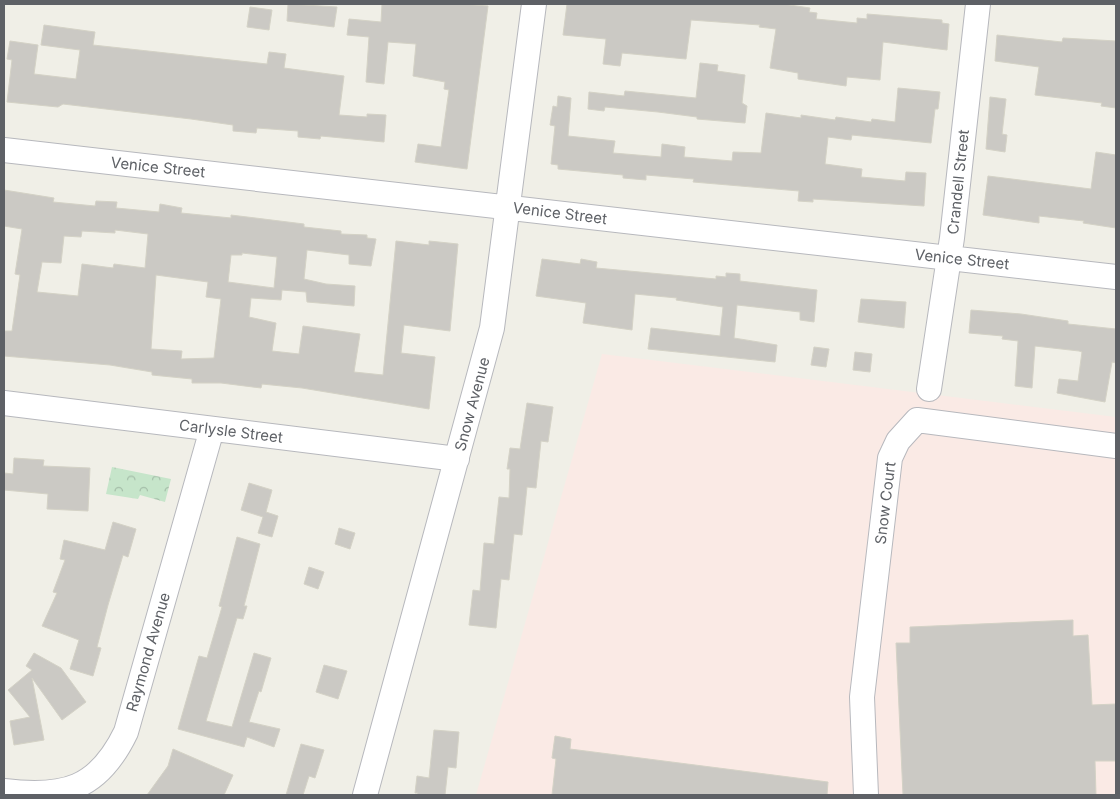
<svg xmlns="http://www.w3.org/2000/svg" width="1120" height="799" viewBox="0 0 1120 799" font-family="Inter,sans-serif">
  <style>
    .medical { fill: #faeae5 }
    .park { fill: url(#park-crowns) }
    .building { fill: #cbc9c4; stroke: #d4d2c6; fill-rule: evenodd }
    .lines { fill: none; stroke-linecap: round; stroke-linejoin: round }
    .minor-casing { stroke: #b7b8bd; stroke-width: 26 }
    .minor { stroke: #fff; stroke-width: 24 }
    .labels { text-anchor: middle; dominant-baseline: central; stroke-width: 4.5; stroke-linejoin: round; paint-order: stroke }
    .street-label { font-size: 15px; fill: #5e6166; stroke: #fff }
  </style>
  <defs>
    <pattern id="park-crowns" width="20" height="18" patternUnits="userSpaceOnUse" patternTransform="scale(1.25)"><rect width="20" height="18" fill="#c6e5ca"/><path d="M2 6a3 3 0 1 1 6 0M12 15a3 3 0 1 1 6 0" fill="none" stroke="#a4bda8"/></pattern>
  </defs>
  <rect width="100%" height="100%" fill="#f0efe7"/>
  <!-- medical -->
  <path class="medical" d="M602 354 1116 417V795H476Z"/>
  <!-- park -->
  <path class="park" d="M112 467 171 479 165 502 140 495 138 499 106 494Z"/>
  <!-- building -->
  <path class="building" d="M288 4 337 7 334 27 287 21Z
    M382 4H462L488 6 467 169 415 162 418 144 441 147 449 90 444 89 445 82 413 76 416 44 388 42 384 84 366 82 369 37 347 35 349 19 381 22Z
    M567 4H783L810 8 809 12 817 13 816 19 857 23V18L867 19V14L942 20V23L949 24 947 50 883 42 880 80 847 77 846 86 798 79V73L770 68 776 29 759 27 760 25 691 20 686 59 622 53 620 66 603 64 606 39 563 35Z
    M250 7 272 10 269 30 247 27Z
    M44 25 95 32 93 45 267 64 269 52 286 54 284 68 344 76 339 115 367 117V114L386 115 384 142 321 136 320 139 298 137V131L257 128 256 133 233 131V125L191 119 63 104 58 107 7 102 12 60 7 59 10 41 38 45 34 74 76 79 80 50 41 45Z
    M997 35 1062 42 1063 38 1116 41V108L1101 106 1102 103 1035 95 1039 67 995 61Z
    M700 63 718 65 717 71 745 75 742 103 747 106 745 123 697 119V117L658 112 605 107 604 111 588 109 589 92 624 96 625 91 696 98Z
    M898 88 940 92 938 109H935L931 143 852 135 851 140 828 137 825 164 862 169 861 177 905 181 906 172 926 173 924 206 813 199V202L798 201 799 191 693 182 694 179 646 175V180L623 178V175L558 169V165L551 164 555 126 550 125 553 106 557 107 558 96 571 98 568 136 615 141 613 153 661 157 662 144 685 147 684 157 732 161 733 152 761 153 766 113 801 118V115L835 120 836 117 871 122 872 119 895 122Z
    M990 97 1006 99 1002 134 1007 135 1005 152 986 149Z
    M1096 152 1116 155V228L1083 223 1084 221 1039 216V223L983 215 988 176 1091 189Z
    M4 190 54 198 53 202 95 206 96 201 117 202 116 208 159 212 160 204 182 208 181 213 231 218V215L304 224V227L341 231V234L367 235V238L376 239 371 266 349 264V255L307 250 304 279 326 284 355 286 354 306 307 302 306 292 282 290 281 300 251 298 249 317 276 323 272 351 299 354 303 326 360 334 354 372 383 375 396 241 429 245V241L458 244 450 331 404 325 401 353 435 357 429 409 302 388 262 384 261 388 221 383H192V379L152 375V372L110 365 4 356V331H12L20 275 15 274 22 229 4 226ZM115 230 148 234 145 268 114 264 113 268 82 264 78 296 37 292 42 262 61 263 64 236 81 237 82 231 115 233ZM242 253 277 257 274 288 228 282 231 255H242ZM156 275 208 282 206 297 221 299 214 358 181 359 182 351 151 349Z
    M542 259 580 264 581 259 597 262 596 268 716 279V276L726 277V273L740 274V281L817 290 814 322 800 320V312L737 305 734 338 777 345 775 362 648 349 651 328 720 336 723 307 676 300 677 298 635 294 632 330 583 323 586 303 536 296Z
    M861 299 906 302 904 328 858 322Z
    M971 310 1021 314 1068 321V324L1116 329V363L1112 362 1105 402 1057 393 1059 379 1078 381 1082 352 1079 351 1035 346 1032 388 1015 386 1018 341 1002 339 1003 336 969 333Z
    M814 347 829 349 826 367 811 365Z
    M855 352 872 354 870 372 853 370Z
    M527 403 553 407 548 442 541 441 536 488 527 487 522 535 514 534 509 580 501 579 496 628 469 625 473 590 480 591 484 543 494 544 499 497 509 498 510 469H507L510 448 520 449Z
    M14 458 44 460 43 466 90 468 88 511 47 509 48 494 4 490V473L13 474Z
    M249 483 272 490 266 512 278 516 272 537 258 533 263 517 241 510Z
    M113 522 136 529 128 557 123 555 108 605 97 647 101 648 93 676 70 669 79 640 42 626 57 593 53 592 65 560 60 559 64 540 105 550Z
    M339 528 355 533 350 549 335 544Z
    M237 537 260 544 244 606H247L243 619 237 618 206 721 232 727 254 653 271 658 261 692 259 691 249 722 280 729 274 747 247 737 244 747 178 729 199 656 207 658 222 607 219 606Z
    M309 567 324 572 318 589 304 584Z
    M1073 620V636L1088 635 1092 705 1116 704V761H1095L1096 795H903L896 643H910V627Z
    M34 653 61 668 86 702 62 720 32 678 44 740 14 745 10 721 30 717 8 690 32 670 26 666Z
    M324 665 347 671 338 699 316 692Z
    M434 730 459 732 456 768 448 767 445 795H417L418 793H415L417 776 429 778Z
    M555 736 571 739 570 749 828 782 827 795H552L556 759 552 758Z
    M301 744 324 750 315 778 309 776 303 795H286Z
    M173 749 233 775 224 795H147L168 766Z"/>
  <g class="lines">
    <defs>
      <path id="minor" d="M4 150 1116 277
        M929 389 952 238 978 4
        M4 403 457 459
        M4 791C64 798 98 790 126 732L212 429
        M365 795 492 328 534 4
        M866 795 862 697 890 458 898 441 917 420 1116 446"/>
    </defs>
    <!-- minor casing -->
    <use href="#minor" class="minor-casing"/>
    <!-- minor -->
    <use href="#minor" class="minor"/>
  </g>
  <g class="labels">
    <!-- street labels -->
    <g class="street-label">
      <text transform="translate(158 167) rotate(6)">Venice Street</text>
      <text transform="translate(958 182) rotate(-84)">Crandell Street</text>
      <text transform="translate(560 213) rotate(7)">Venice Street</text>
      <text transform="translate(962 259) rotate(6)">Venice Street</text>
      <text transform="translate(472 404) rotate(-75)">Snow Avenue</text>
      <text transform="translate(231 431) rotate(7)">Carlysle Street</text>
      <text transform="translate(885 503) rotate(-83)">Snow Court</text>
      <text transform="translate(148 652) rotate(-74)">Raymond Avenue</text>
    </g>
  </g>
  <!-- border -->
  <rect width="1120" height="799" fill="none" stroke="#5e6166" stroke-width="10"/>
</svg>
